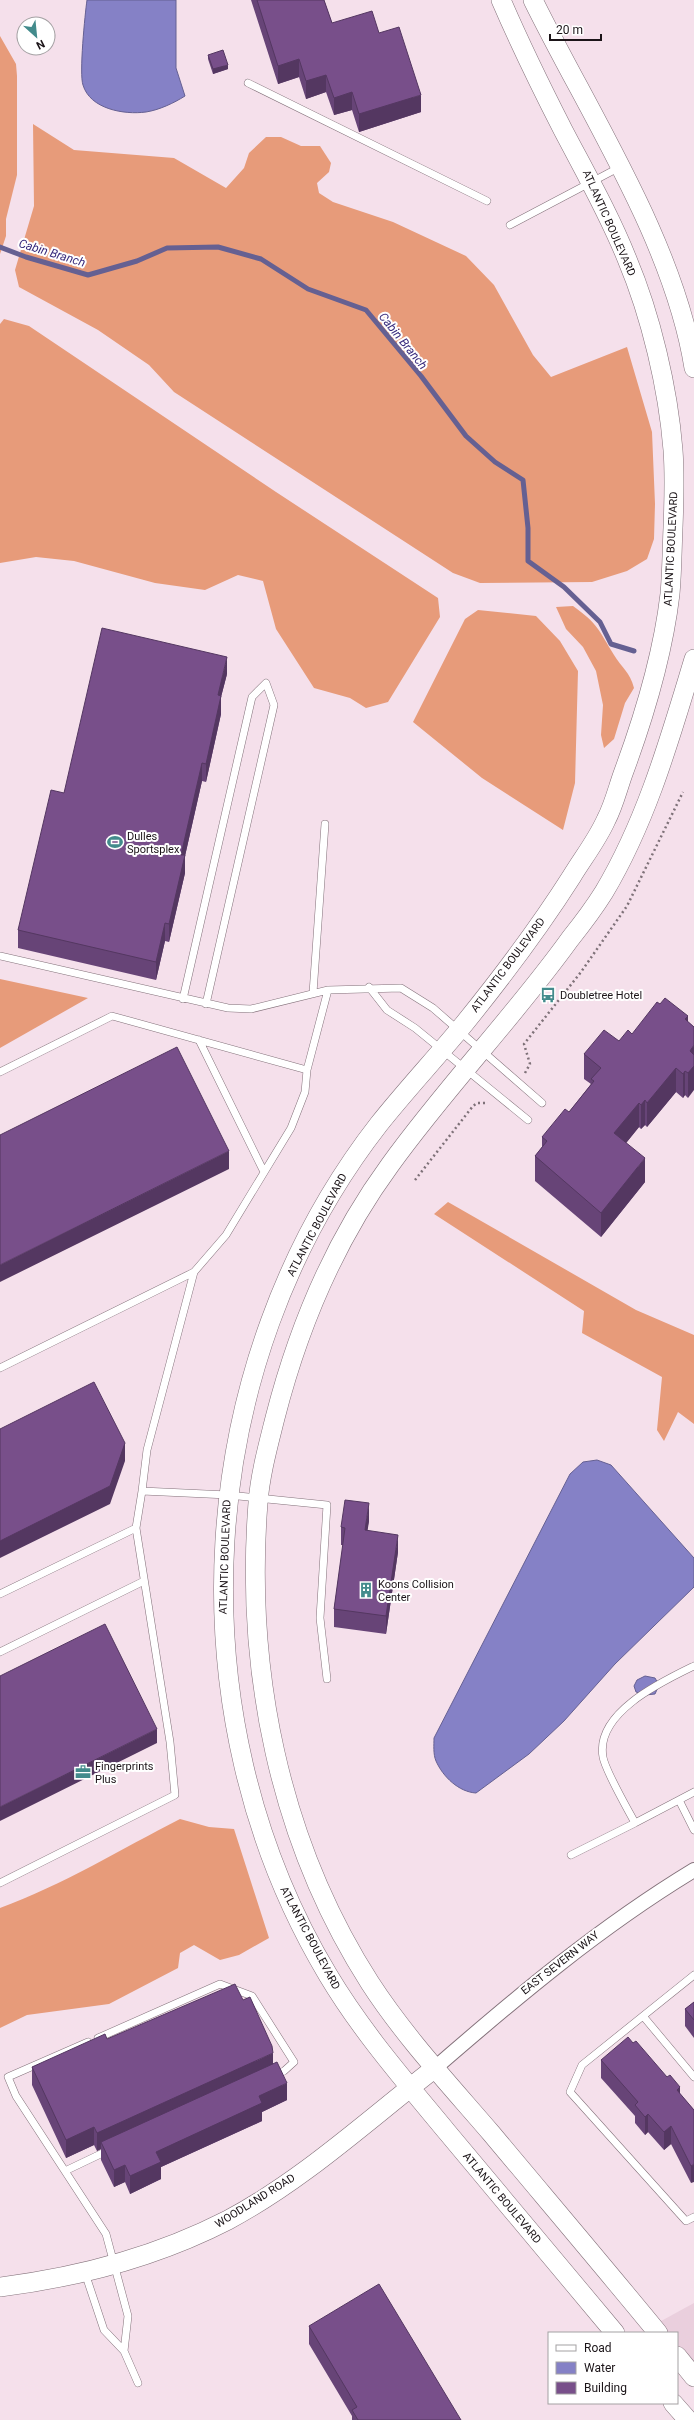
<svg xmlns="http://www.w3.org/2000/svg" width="694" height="2420" viewBox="0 0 694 2420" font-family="Roboto,sans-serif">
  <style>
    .built { fill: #eacfdd }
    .forest { fill: #e79b7a }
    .water { fill: #8581c6; stroke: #656092 }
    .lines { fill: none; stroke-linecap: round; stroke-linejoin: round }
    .stream { stroke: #656092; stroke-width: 5 }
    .lane-casing { stroke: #83717a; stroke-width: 8 }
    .street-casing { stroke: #83717a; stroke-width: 16 }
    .secondary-casing { stroke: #83717a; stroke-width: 20 }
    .path { stroke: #7e7178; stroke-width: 2.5; stroke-dasharray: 2 3; stroke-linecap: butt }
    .lane { stroke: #fff; stroke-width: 7 }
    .street { stroke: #fff; stroke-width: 14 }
    .secondary { stroke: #fff; stroke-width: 19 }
    .wall { fill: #674477 }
    .shaded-wall { fill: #543761 }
    .building { fill: #784f8a; stroke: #543761 }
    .labels { text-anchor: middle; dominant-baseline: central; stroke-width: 4; stroke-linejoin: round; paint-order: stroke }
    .street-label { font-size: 11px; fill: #1b1418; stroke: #fff }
    .poi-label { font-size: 11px; fill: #1b1418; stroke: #fff; text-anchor: start }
    .water-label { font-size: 12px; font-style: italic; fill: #382a7c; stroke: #fff }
  </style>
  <rect width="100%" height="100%" fill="#f5e0eb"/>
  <!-- built -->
  <path class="built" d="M694 2303V2377L677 2356V2333H658L652 2326Z"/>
  <!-- forest -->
  <path class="forest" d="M0 36 16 64 17 76V175L6 219V236L0 254Z
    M33 124 74 150 174 158 226 188 244 168 249 153 266 137H281L301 146H320L331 163 329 172 317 183 319 193 333 202 393 222 466 256 494 285 533 355 551 377 627 347 652 432 655 504 654 539 647 559 627 571 592 582 480 583 453 573 174 392 149 365 98 330 19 287 15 270 34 206Z
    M4 319 29 326 276 492 438 598 440 617 388 702 366 708 350 698 314 688 276 629 263 581 238 575 205 590 155 583 74 561 36 557 0 563V324Z
    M573 606C598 624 598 629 614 655 622 668 630 672 634 688L625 703 614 739 604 748 601 735 603 705 596 671 583 647 566 629 556 607Z
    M478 610 536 616 560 641 578 671 575 783 563 830 482 778 413 722 465 619Z
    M0 979 88 998 0 1048Z
    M448 1202 636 1310 694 1335V1424L678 1412 664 1441 657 1430 662 1377 582 1333 584 1311 434 1214Z
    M180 1819 209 1827 234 1829 269 1938 239 1955 220 1960 194 1945 180 1953 178 1968 109 2004 27 2015 0 2028V1908C63 1885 121 1849 180 1819Z"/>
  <!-- water -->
  <path class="water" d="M87 0H176V68L185 96C174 103 159 110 146 112 124 115 90 109 83 85 79 74 85 14 87 0Z
    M597 1460 611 1465 694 1558V1587L615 1664 564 1721 529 1754 476 1793C459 1792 443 1777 436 1761 433 1754 434 1745 434 1738L570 1474 583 1462Z
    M645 1676 655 1678 659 1685 655 1694 645 1695 636 1692 634 1686 637 1680Z"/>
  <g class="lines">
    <!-- stream -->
    <path class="stream" d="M0 247 26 257 88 275 137 261 167 248 218 247 261 259 308 289 366 310 421 376 466 436 495 462 523 480 528 528V561L564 587 600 622 611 644 634 651"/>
    <defs>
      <path id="lane" d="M248 83 487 201
        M510 225 620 167
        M0 956 228 1008 251 1009 328 990 401 988 433 1008 542 1103
        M369 987 387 1010 415 1028 528 1120
        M313 993 325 824
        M183 999 252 697 266 683 274 705 206 1004
        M199 1040 263 1170
        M307 1070 328 990
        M0 1072 112 1016 307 1070 305 1092 291 1128 226 1235 194 1272 0 1368
        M194 1272 147 1450 142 1491 228 1495 327 1505 320 1618 327 1679
        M0 1594 136 1528 142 1491
        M0 1652 144 1581
        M694 1666C661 1682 595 1713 603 1757 605 1770 627 1808 635 1823L694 1792
        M679 1800 694 1830
        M571 1855 635 1823
        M0 1883 175 1795 170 1742 136 1528
        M694 1975 582 2065 570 2092 686 2221 694 2217
        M643 2016 694 2077
        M98 2038 220 1984 252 1996 294 2062 284 2071 274 2076
        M88 2042 8 2077 16 2096 106 2234 128 2316 124 2351
        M65 2171 109 2150
        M85 2273 104 2330 124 2351 138 2383"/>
      <path id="street" d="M435 2068C518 1996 600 1927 694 1870"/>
      <path id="secondary" d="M501 0C520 44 541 87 563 130 585 172 609 214 627 259 651 316 668 388 673 450 675 476 674 502 673 528 672 550 672 572 670 594 663 654 645 714 624 771 618 787 614 805 606 820 597 840 583 858 572 876 539 928 502 977 464 1024 436 1058 406 1090 379 1124 192 1364 172 1715 328 1975 362 2032 405 2081 447 2132 503 2199 559 2266 615 2333
        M533 0C589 114 674 242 694 368
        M0 2287C80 2277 156 2257 228 2220 303 2180 368 2120 435 2068
        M658 2333C603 2266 547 2200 491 2133 449 2084 405 2037 370 1983 279 1841 245 1670 258 1503 260 1475 268 1446 275 1418 298 1328 335 1240 390 1165 446 1087 514 1017 570 939 582 924 594 908 604 892 647 820 670 738 694 659
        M677 2356 694 2377
        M673 2403 688 2420"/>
    </defs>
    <!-- lane casing -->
    <use href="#lane" class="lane-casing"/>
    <!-- street casing -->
    <use href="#street" class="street-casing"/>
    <!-- secondary casing -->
    <use href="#secondary" class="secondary-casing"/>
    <!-- path -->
    <path class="path" d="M525 1073 530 1064 524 1044 581 972 627 906 683 792
      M415 1180 473 1106 477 1103H488"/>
    <!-- lane -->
    <use href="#lane" class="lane"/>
    <!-- street -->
    <use href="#street" class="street"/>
    <!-- secondary -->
    <use href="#secondary" class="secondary"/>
  </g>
  <!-- wall -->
  <path class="wall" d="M251 0H324L332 23 379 33 421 112 359 132 352 110 334 115 326 92 306 99 299 77 278 84Z
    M208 55 228 69 213 74 208 59Z
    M227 674 221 697V714L206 782 202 781 185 856V873L169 942 165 941 156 980 18 948V930L64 793Z
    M688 1022 694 1027 688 1098 685 1095 683 1098 676 1092 647 1127 645 1125 641 1129 639 1127 626 1143 645 1182 601 1237 535 1181V1156L542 1147V1137L569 1112 591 1084 584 1079V1054L619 1041 632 1034Z
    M369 1521 367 1530 398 1552 386 1634 334 1627V1609L343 1545H341V1527Z
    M694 2002V2038L685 2026V2009Z
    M107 2039 273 2064 287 2100 262 2112V2121L161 2167V2179L130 2194 125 2182 114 2187 101 2160V2149L97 2151 94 2145 66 2158 32 2085V2067Z
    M601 2060 680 2094 694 2110 691 2183 671 2144 664 2150 648 2132 645 2135 635 2123V2116L601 2078Z
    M309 2326 461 2420H352V2416L309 2344Z"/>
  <!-- shaded-wall -->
  <path class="shaded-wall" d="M299 59V77L278 84V66Z
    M228 65V69L213 74V69Z
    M326 75V92L306 99V81Z
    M352 92V110L334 115V98Z
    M421 95V112L359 132V114Z
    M227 657V674L221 697V714L206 782V764L218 695Z
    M202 763V781L185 856V873L169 942V924L181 855Z
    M165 923V941L156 980V962Z
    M688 1016V1040L685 1019Z
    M694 1045V1090L688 1098V1073L690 1051Z
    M676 1068V1092L647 1127V1103Z
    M685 1071V1095L683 1098V1074Z
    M645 1100V1125L641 1129V1105Z
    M639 1103V1127L614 1158V1133Z
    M229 1151V1169L0 1282V1265Z
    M645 1158V1182L601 1237V1213Z
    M125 1443V1461L110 1504 0 1558V1541Z
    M369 1503V1521L365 1548V1530Z
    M398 1535V1552L386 1634V1616Z
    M157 1729V1743L0 1821V1807Z
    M273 2053V2070L101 2142V2149L97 2151V2133Z
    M287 2083V2100L262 2112V2121L161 2167V2179L130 2194V2176L156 2152 259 2096Z
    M680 2087V2105L677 2090Z
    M648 2114V2132L645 2135V2117Z
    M671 2126V2144L664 2150V2132Z
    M94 2127V2145L66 2158V2140Z
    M694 2164V2182L691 2183V2166Z
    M125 2165V2182L114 2187V2170Z"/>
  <!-- building -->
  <path class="building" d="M257 0H324L332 23 372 11 379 33 399 27 421 95 359 114 352 92 334 98 326 75 306 81 299 59 278 66Z
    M223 50 228 65 213 69 208 55Z
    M102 628 227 657 218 695 221 696 206 764 202 763 181 855H185L169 924 165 923 156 962 18 930 51 790 64 793Z
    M665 998 688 1016 685 1019 694 1027V1045L690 1051 694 1055V1066L688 1073 685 1071 683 1074 676 1068 647 1103 645 1100 641 1105 639 1103 614 1133 645 1158 601 1213 535 1156 547 1141 542 1137 565 1109 569 1112 594 1081 591 1079 601 1068 584 1054 604 1030 619 1041 628 1030 632 1034 657 1002 660 1004Z
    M177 1047 229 1151 0 1265V1135Z
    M94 1382 125 1443 110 1486 0 1541V1429Z
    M345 1500 369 1503 365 1530 398 1535 386 1616 334 1609 345 1528 341 1527Z
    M105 1624 157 1729 0 1807V1676Z
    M235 1984 243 2000 250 1997 272 2046 273 2053 97 2133 94 2127 66 2140 32 2067 105 2034 107 2039Z
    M694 2002V2020L685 2009Z
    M628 2037 633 2043 636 2041 667 2077 670 2075 680 2087 677 2090 694 2110V2164L691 2166 671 2126 664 2132 648 2114 645 2117 635 2105 638 2102 601 2060Z
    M277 2062 287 2083 259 2096 262 2103 156 2152 161 2162 130 2176 125 2165 114 2170 101 2142Z
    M379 2284 461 2420H358L352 2410 357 2407 309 2326Z"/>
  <!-- icons -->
  <defs>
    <symbol id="stadium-bare" viewBox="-9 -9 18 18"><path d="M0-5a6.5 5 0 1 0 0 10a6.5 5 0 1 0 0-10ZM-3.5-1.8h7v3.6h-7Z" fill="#438b8c" stroke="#fff" stroke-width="2.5" paint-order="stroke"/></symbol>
    <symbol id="bus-bare" viewBox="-9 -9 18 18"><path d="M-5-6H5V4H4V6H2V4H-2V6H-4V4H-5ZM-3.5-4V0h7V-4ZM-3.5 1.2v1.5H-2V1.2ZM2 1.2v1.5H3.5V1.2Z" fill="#438b8c" stroke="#fff" stroke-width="2.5" paint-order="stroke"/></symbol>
    <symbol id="building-bare" viewBox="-9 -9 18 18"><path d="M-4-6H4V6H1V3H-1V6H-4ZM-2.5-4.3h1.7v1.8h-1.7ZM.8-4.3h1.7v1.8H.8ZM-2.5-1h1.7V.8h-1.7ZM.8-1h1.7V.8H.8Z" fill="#438b8c" stroke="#fff" stroke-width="2.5" paint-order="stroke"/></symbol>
    <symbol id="office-bare" viewBox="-9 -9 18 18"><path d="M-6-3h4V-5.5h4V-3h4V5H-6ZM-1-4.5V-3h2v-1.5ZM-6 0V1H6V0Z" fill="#438b8c" stroke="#fff" stroke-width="2.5" paint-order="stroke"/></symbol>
  </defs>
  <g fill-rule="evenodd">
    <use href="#stadium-bare" x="104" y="831" width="22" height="22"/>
    <use href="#bus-bare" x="537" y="984" width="22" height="22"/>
    <use href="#building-bare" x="355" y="1579" width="22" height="22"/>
    <use href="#office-bare" x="72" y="1761" width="22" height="22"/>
  </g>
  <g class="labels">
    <!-- street labels -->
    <g class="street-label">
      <text transform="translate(609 223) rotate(66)">ATLANTIC BOULEVARD</text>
      <text transform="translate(671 549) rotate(-87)">ATLANTIC BOULEVARD</text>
      <text transform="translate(508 965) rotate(-53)">ATLANTIC BOULEVARD</text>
      <text transform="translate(317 1225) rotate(-62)">ATLANTIC BOULEVARD</text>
      <text transform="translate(225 1557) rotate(-88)">ATLANTIC BOULEVARD</text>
      <text transform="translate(310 1938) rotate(62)">ATLANTIC BOULEVARD</text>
      <text transform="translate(560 1963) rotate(-38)">EAST SEVERN WAY</text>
      <text transform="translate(502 2198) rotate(50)">ATLANTIC BOULEVARD</text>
      <text transform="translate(255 2201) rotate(-32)">WOODLAND ROAD</text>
    </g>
    <!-- poi labels -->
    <g class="poi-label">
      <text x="127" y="836">Dulles<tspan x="127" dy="13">Sportsplex</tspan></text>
      <text x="560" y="995">Doubletree Hotel</text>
      <text x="378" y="1584">Koons Collision<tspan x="378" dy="13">Center</tspan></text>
      <text x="95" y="1766">Fingerprints<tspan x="95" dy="13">Plus</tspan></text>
    </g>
    <!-- water labels -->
    <g class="water-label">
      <text transform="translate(52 253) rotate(17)">Cabin Branch</text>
      <text transform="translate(403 341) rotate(51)">Cabin Branch</text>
    </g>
  </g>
  <!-- legend -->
  <rect x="548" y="2332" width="130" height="72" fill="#ffffff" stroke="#a4a1a3"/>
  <rect x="556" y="2345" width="20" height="6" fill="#ffffff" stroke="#a4a1a3"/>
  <text x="584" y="2352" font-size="12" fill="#1b1418">Road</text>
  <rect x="556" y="2362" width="20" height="12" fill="#8581c6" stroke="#a4a1a3"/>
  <text x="584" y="2372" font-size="12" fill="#1b1418">Water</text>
  <rect x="556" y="2382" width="20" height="12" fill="#784f8a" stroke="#a4a1a3"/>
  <text x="584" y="2392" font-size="12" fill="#1b1418">Building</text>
  <!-- north arrow -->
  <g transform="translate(36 36) rotate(153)"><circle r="19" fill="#ffffff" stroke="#a4a1a3"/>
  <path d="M0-3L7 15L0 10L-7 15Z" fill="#438b8c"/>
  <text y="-6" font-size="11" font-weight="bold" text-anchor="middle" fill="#1b1418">N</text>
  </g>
  <!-- scale -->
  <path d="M550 34v6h51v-6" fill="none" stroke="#1b1418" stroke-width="2"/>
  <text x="556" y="34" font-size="12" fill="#1b1418" stroke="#ffffff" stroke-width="3" paint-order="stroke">20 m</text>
</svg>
